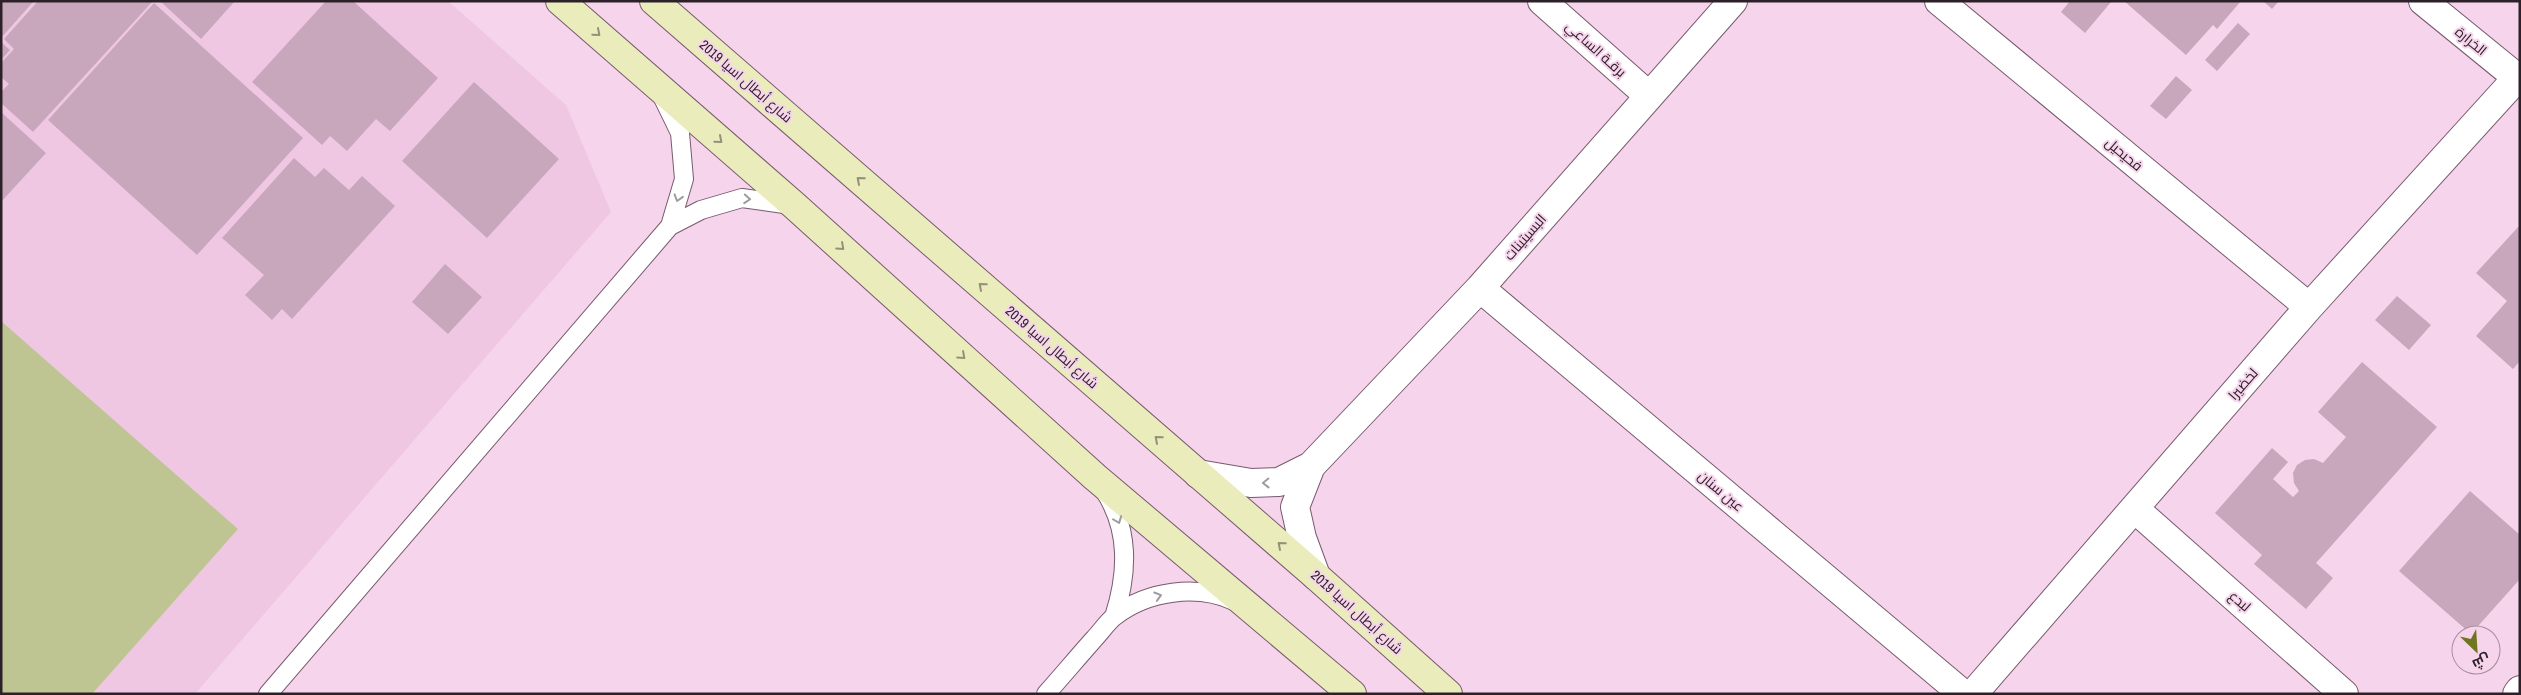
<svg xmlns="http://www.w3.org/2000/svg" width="2521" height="695" viewBox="0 0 2521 695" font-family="'Archivo Narrow',Cairo,sans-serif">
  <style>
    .built { fill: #f0c7e3 }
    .green { fill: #bec593 }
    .building { fill: #c8a7bd }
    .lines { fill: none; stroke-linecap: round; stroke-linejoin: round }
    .service-casing { stroke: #775a6e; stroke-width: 20 }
    .minor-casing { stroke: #775a6e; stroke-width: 30 }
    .secondary-casing { stroke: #775a6e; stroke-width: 30 }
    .service { stroke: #fff; stroke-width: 18 }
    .minor { stroke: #fff; stroke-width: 28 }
    .secondary { stroke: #eaedbb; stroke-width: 28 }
    .oneway { stroke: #959179 }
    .oneway2 { stroke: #a09b9f }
    .labels { text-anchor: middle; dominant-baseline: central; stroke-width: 4; stroke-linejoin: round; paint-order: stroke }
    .street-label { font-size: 14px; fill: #2d2129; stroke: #f6d4eb }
  </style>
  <rect width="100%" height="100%" fill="#f6d4eb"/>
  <!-- built -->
  <path class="built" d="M1 1H448L566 105 611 212 195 694H1Z"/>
  <!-- green -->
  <path class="green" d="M1 321 238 529 92 694H1Z"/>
  <!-- building -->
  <path class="building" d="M1 1H34L1 38Z
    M38 1H153L33 132 1 103V92L9 84 1 77V63L14 49 4 39Z
    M160 1H235L201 39Z
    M326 1H353L438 78 390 131 376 119 347 151 330 136 322 145 252 82Z
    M2070 1H2109L2111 2 2085 33 2061 12Z
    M2124 1H2241L2217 29 2213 25 2186 55Z
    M2263 1H2279L2272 9Z
    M154 3 303 138 197 255 48 120Z
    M2238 23 2250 34 2217 71 2205 60Z
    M1 42 10 50 1 60Z
    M2176 76 2192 90 2166 119 2150 106Z
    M474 82 559 159 487 238 402 161Z
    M1 112 46 153 1 202Z
    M294 158 315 177 324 168 349 190 362 176 395 206 292 319 282 309 272 320 245 295 264 275 222 238Z
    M2520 225V361L2513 369 2476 336 2507 301 2476 273Z
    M445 264 482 297 448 334 412 302Z
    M2397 296 2431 325 2409 350 2375 320Z
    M2362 362 2437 427 2316 563 2333 578 2306 609 2254 564 2262 555 2215 513 2272 448 2288 462 2273 479 2293 497 2299 491 2294 483 2293 473 2297 465 2305 460 2314 459 2323 463 2346 437 2318 412Z
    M2470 491 2520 535V579L2471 634 2399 571Z"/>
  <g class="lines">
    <defs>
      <path id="service" d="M662 96 680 133 684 179 670 226
        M1104 490C1130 530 1128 573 1114 617
        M268 694 670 226 701 210 742 198 791 205
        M1046 694C1062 676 1078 657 1094 639 1101 632 1107 622 1115 616 1147 591 1197 584 1234 601"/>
      <path id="minor" d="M1542 1 1649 96
        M1939 1 2309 307
        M2423 1 2520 80
        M1480 288 1963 694
        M1311 466 1295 507 1302 538 1316 576
        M1198 474 1251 483 1279 482 1311 466 1480 288 1733 1
        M2135 509 2344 694
        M1973 694 2309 307 2517 78
        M2517 694 2520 690"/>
      <path id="secondary" d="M560 1 795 206 1095 477 1352 694
        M654 1 1316 576 1448 694"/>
    </defs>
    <!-- service casing -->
    <use href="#service" class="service-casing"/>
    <!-- minor casing -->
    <use href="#minor" class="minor-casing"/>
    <!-- secondary casing -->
    <use href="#secondary" class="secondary-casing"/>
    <!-- service -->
    <use href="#service" class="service"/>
    <!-- minor -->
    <use href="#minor" class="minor"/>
    <!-- secondary -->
    <use href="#secondary" class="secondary"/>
  </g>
  <!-- one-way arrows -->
  <defs><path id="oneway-chevron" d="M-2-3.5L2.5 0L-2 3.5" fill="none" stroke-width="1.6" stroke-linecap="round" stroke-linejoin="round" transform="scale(1.25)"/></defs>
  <g class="oneway">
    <use href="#oneway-chevron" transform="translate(597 33) rotate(41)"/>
    <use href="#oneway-chevron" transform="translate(719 140) rotate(41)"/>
    <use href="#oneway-chevron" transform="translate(860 180) rotate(-139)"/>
    <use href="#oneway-chevron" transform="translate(841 247) rotate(42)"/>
    <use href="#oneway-chevron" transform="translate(982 286) rotate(-139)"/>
    <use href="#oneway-chevron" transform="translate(962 356) rotate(42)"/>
    <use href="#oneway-chevron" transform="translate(1158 439) rotate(-139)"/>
    <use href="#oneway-chevron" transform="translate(1281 545) rotate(-139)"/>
  </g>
  <g class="oneway2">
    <use href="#oneway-chevron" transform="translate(678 198) rotate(107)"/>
    <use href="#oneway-chevron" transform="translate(747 199) rotate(4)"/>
    <use href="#oneway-chevron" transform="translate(1266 483) rotate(179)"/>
    <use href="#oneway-chevron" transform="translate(1118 520) rotate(69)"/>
    <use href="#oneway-chevron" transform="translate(1158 596) rotate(-17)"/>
  </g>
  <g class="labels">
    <!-- street labels -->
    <g class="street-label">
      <text transform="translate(2471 41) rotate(39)">الخرارة</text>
      <text transform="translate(1596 49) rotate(42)">برقـة الساعي</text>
      <text transform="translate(746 81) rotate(41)">شارع أبطال اسيا 2019</text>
      <text transform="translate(2124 154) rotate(40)">فحيحيل</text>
      <text transform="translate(1525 237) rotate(-49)">البسيتينات</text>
      <text transform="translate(1052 347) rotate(41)">شارع أبطال اسيا 2019</text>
      <text transform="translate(2243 384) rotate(-49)">لخضيرا</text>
      <text transform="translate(1721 491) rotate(40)">عين سنان</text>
      <text transform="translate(2240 601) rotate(41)">لبدع</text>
      <text transform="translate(1357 612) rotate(42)">شارع أبطال اسيا 2019</text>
    </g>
  </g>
  <!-- border -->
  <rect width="2521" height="695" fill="none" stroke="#2d2129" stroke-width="5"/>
  <!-- north arrow -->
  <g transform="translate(2476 650) rotate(155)"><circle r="24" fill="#f6d4eb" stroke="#a68c9d"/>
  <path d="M0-4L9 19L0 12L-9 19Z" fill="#6f7620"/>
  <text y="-8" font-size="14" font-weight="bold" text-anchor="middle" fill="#2d2129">ش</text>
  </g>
</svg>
